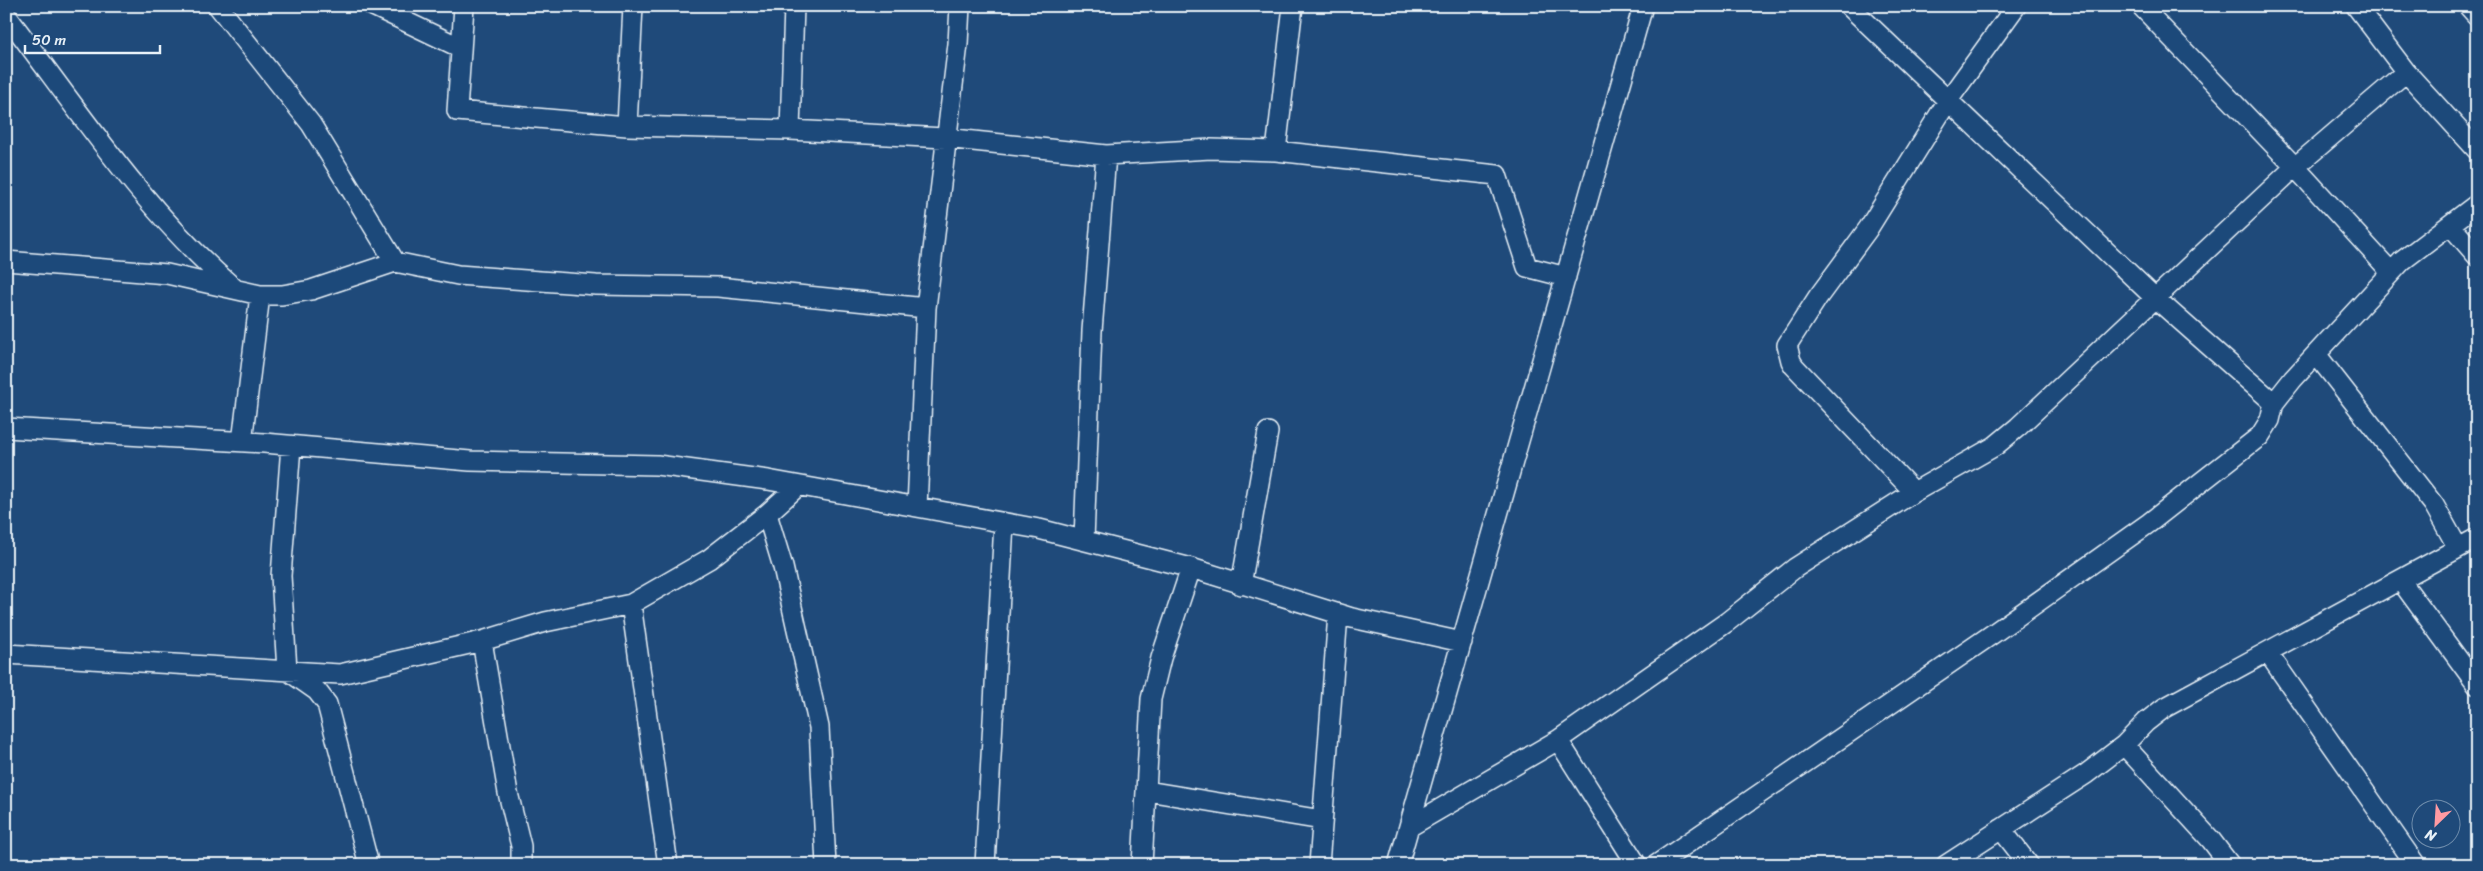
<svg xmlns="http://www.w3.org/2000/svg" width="2483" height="871" viewBox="0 0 2483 871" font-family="Sriracha,sans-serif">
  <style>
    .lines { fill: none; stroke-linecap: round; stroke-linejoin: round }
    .street-casing { stroke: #e8f1f8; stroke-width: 22 }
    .street { stroke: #1f4a7a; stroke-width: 19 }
  </style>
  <rect width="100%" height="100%" fill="#1f4a7a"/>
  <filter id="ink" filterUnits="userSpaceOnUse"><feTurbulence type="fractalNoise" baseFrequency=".02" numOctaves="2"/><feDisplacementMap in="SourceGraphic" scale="10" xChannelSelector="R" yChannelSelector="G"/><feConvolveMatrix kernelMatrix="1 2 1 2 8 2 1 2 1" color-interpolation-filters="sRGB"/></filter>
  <g filter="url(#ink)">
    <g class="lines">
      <defs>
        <path id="street" d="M218 6 311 124 395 262
          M373 6 461 48
          M464 6 457 111 627 126 790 130 945 138 1106 155 1211 149 1276 151 1497 175 1527 267 1566 277
          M1849 6 2155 298 2274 403
          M2141 6 2295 167 2391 272
          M2356 6 2406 72 2477 150
          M2468 6 2477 16
          M6 15C78 109 144 211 234 288
          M627 126 633 6
          M790 130 794 6
          M1276 151 1293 6
          M2450 225 2477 256
          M6 261 167 274 260 295H282L311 290 395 262 458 275 596 285 718 287 926 308
          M2316 354 2434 505 2458 548
          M6 428 264 443 470 461 657 465 768 480 1039 529 1191 568 1352 618 1462 642
          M242 442 260 295
          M291 446 281 576 287 670 317 691 327 704 369 865
          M1914 492 1794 366 1791 361 1787 345 1818 297 1868 229 1949 99 2016 6
          M917 507 926 308 958 44 960 6
          M767 514 783 567 819 727 826 865
          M1084 540 1092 331 1106 155
          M2401 581 2477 685
          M1241 585 1268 432
          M631 604 668 865
          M482 641 508 793 521 846V865
          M2268 653 2416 865
          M6 654 340 674 482 641 545 622 631 604 709 559 767 514 798 486
          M1558 740 1637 865
          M2124 745 2211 840 2230 865
          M1147 791 1322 820
          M1409 827 1558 740 1727 622 1795 568 1914 492 1995 446 2018 427 2295 167 2406 72
          M2001 829 2029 865
          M985 865 1004 523
          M1142 865 1151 699 1161 658 1191 568
          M1319 865 1338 614
          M1398 865 1643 6
          M1656 865 1994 633 2149 523 2260 436 2270 420 2274 403 2293 379 2402 261 2477 204
          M1946 865 2086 774 2124 745 2146 722 2164 708 2477 538"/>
      </defs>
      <!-- street casing -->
      <use href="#street" class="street-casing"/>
      <!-- street -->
      <use href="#street" class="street"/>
    </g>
  </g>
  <!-- margin -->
  <rect width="2483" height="871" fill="none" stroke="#1f4a7a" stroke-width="25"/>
  <rect x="12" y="12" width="2458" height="846" fill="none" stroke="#e8f1f8" stroke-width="2" filter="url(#ink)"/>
  <!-- north arrow -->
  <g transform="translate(2436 824) rotate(205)"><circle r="24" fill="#1f4a7a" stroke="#6f8dac"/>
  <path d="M0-4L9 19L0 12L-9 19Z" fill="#ff9aa2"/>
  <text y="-8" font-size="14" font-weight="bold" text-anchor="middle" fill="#e8f1f8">N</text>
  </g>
  <!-- scale -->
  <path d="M25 45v8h135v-8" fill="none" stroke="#e8f1f8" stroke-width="2.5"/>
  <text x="32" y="45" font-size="15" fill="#e8f1f8" stroke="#1f4a7a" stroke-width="4" paint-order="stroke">50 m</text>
</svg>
